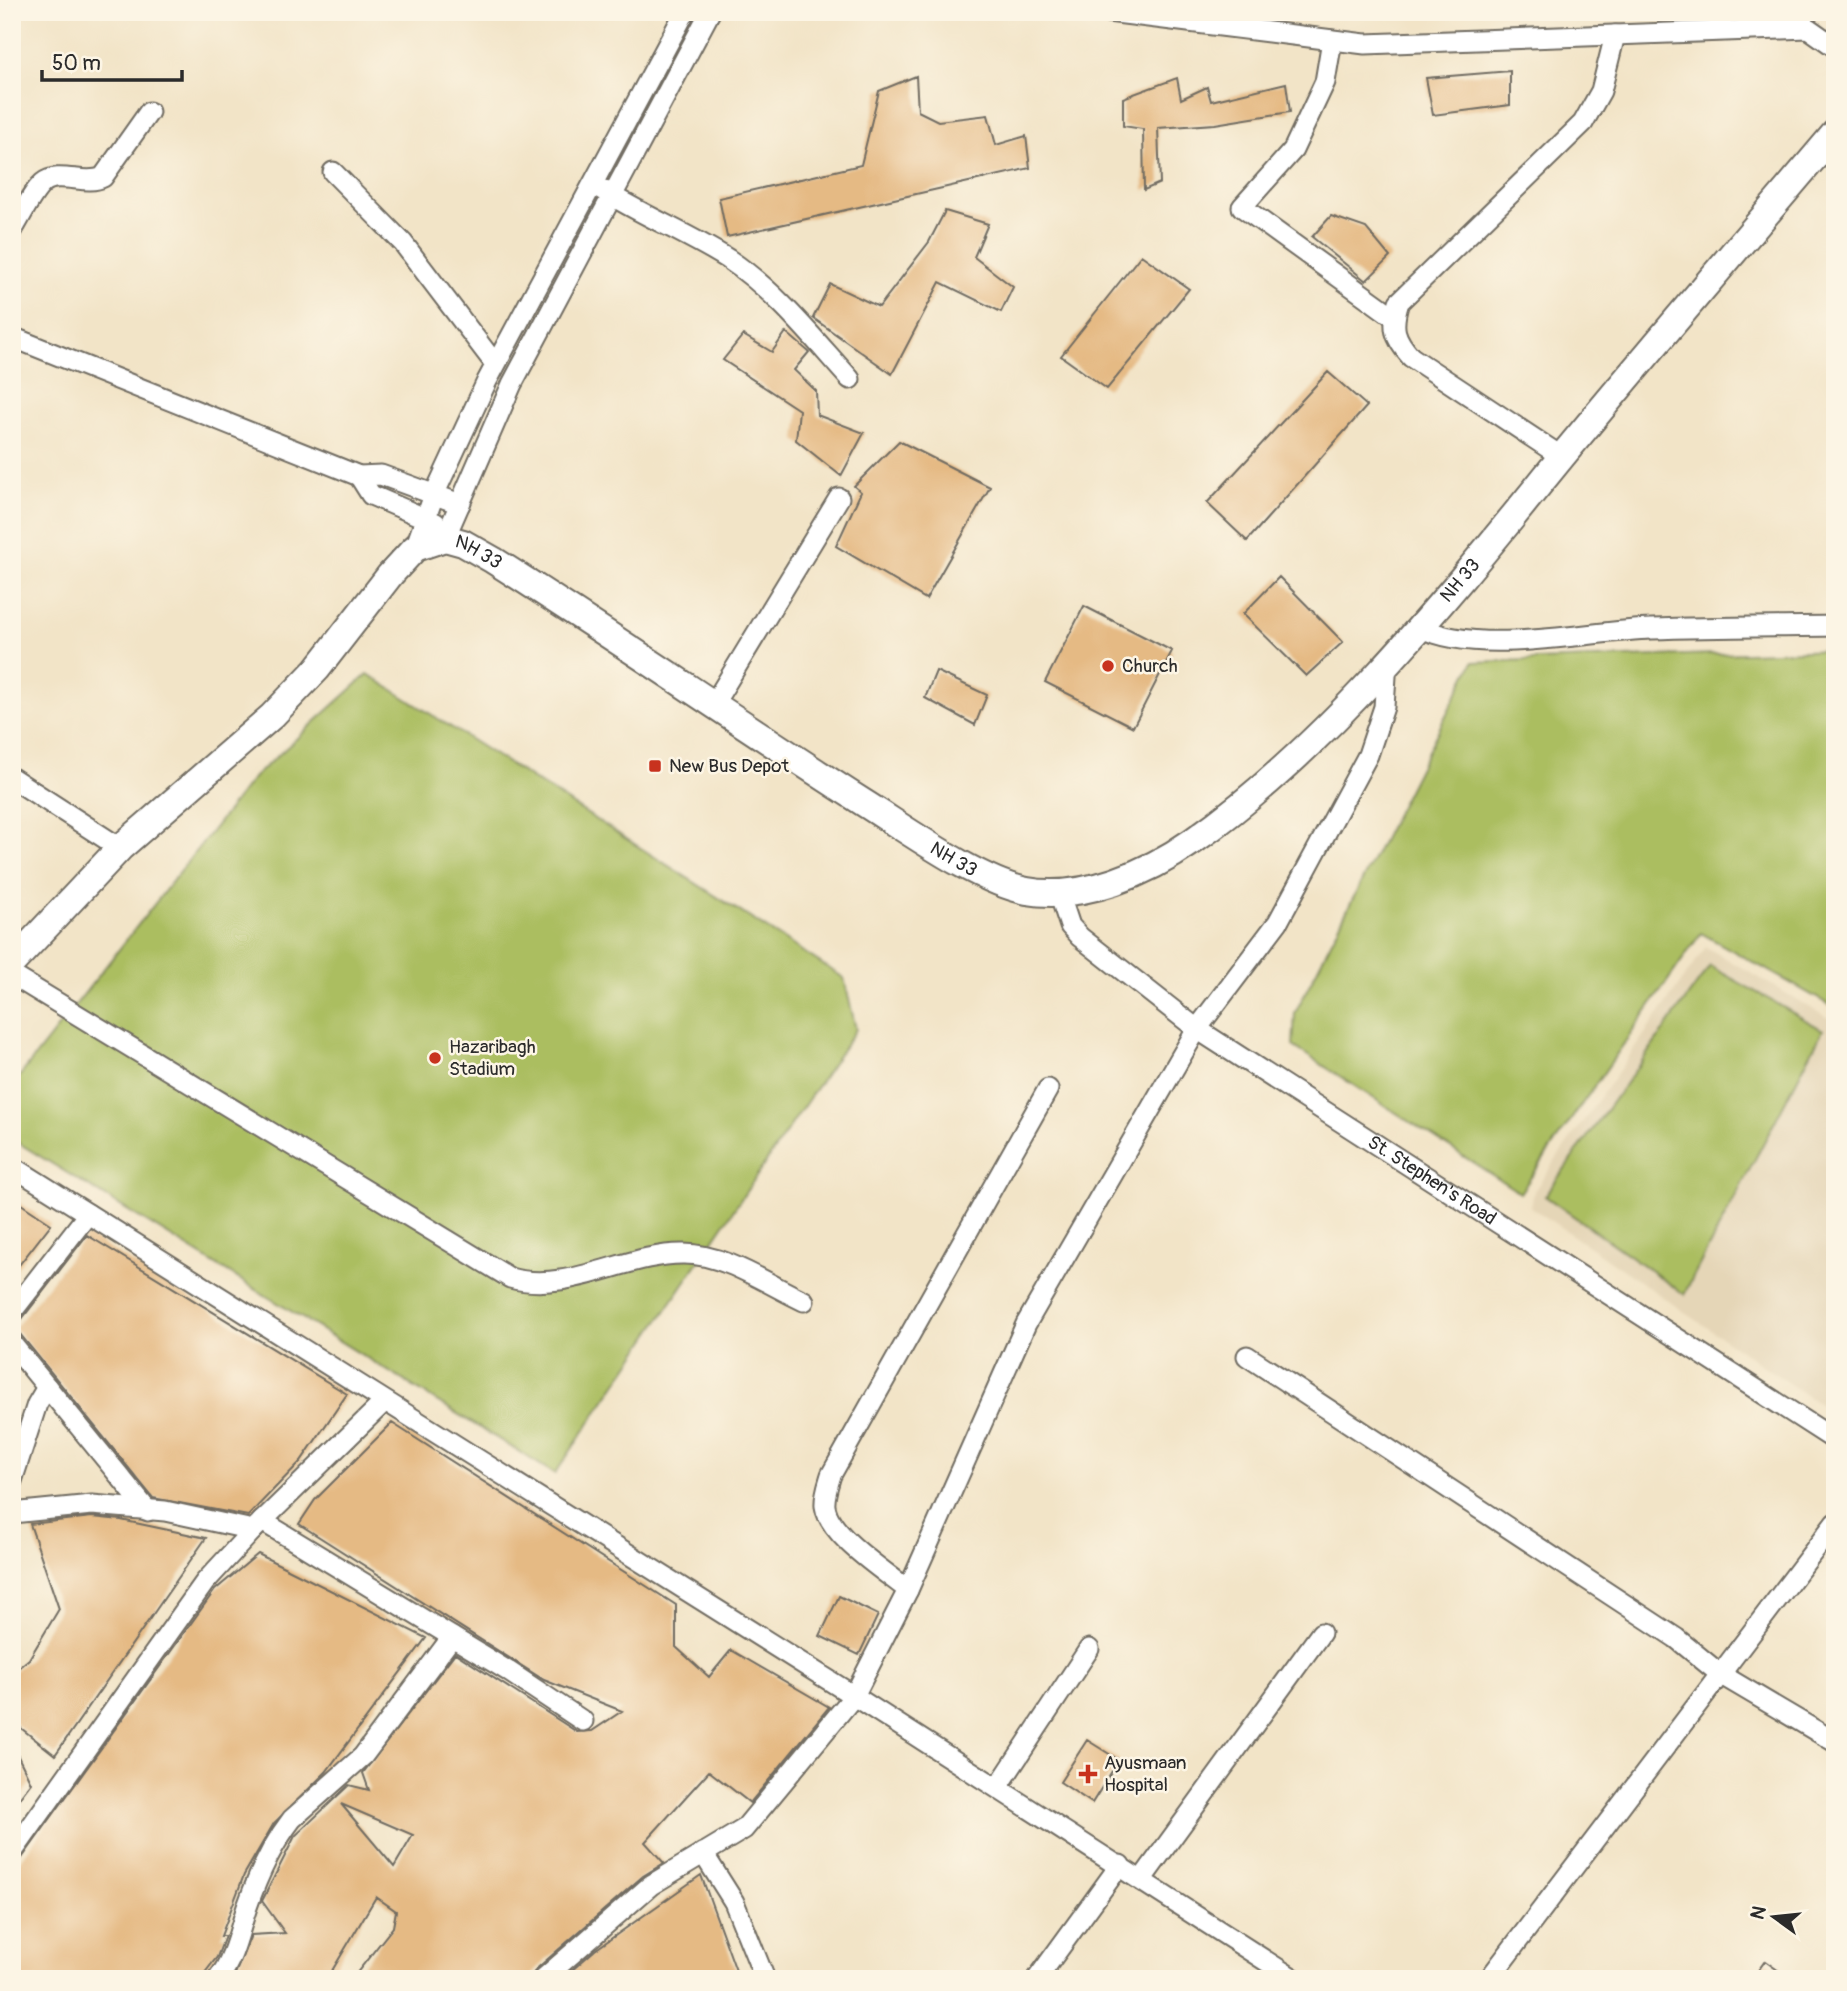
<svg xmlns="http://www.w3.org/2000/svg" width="1847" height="1991" viewBox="0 0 1847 1991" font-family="Pangolin,sans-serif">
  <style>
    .built { fill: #e5d6b7 }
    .green { fill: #abbe61; stroke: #6b7446; stroke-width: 2 }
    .building { fill: #e5ba84; fill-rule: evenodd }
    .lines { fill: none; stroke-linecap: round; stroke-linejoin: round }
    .minor-casing { stroke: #716c62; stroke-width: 23 }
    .major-casing { stroke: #716c62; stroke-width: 30 }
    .minor { stroke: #fff; stroke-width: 19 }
    .major { stroke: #fff; stroke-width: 26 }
    .poi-dot { fill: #c8321e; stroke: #fcf5e5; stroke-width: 2.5 }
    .labels { text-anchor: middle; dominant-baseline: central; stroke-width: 5; stroke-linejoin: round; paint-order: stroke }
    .street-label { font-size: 19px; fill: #2b2b2b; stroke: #fcf5e5 }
    .poi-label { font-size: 19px; fill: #2b2b2b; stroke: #fcf5e5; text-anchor: start }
  </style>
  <rect width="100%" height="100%" fill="#fcf5e5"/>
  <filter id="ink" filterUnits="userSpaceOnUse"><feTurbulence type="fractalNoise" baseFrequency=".0143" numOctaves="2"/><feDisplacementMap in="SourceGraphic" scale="14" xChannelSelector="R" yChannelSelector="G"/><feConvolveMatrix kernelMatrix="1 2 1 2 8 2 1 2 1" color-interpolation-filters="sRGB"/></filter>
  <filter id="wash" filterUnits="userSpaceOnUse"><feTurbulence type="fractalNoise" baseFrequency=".00686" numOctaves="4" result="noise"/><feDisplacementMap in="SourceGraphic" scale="28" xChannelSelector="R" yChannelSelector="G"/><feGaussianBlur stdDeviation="1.57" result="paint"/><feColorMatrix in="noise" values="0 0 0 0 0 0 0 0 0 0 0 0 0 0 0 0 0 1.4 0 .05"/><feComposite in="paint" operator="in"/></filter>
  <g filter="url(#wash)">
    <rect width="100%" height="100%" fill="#f2e4c7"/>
    <!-- built -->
    <path class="built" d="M1706 947 1835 1022V1415L1531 1207 1534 1191Z"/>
    <!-- green -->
    <path class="green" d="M1835 650V1008L1701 933 1520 1193 1293 1046 1295 1013 1473 662Z
      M368 674 844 978 856 1029 555 1474 12 1139V1086L254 777Z
      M1710 966 1823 1030 1684 1294 1545 1196Z"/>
    <g id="blocks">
      <!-- building -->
      <path class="building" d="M1510 71V105L1433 115 1426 78Z
        M916 76 918 111 938 121 988 115 996 145 1026 136 1030 168 727 237 719 198 861 165 879 91Z
        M1177 78 1181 99 1207 87 1211 101 1286 83 1290 112 1215 124 1158 128 1160 183 1144 190 1143 129 1123 126V98Z
        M945 211 988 224 974 257 1013 287 1001 312 940 282 892 374 813 318 830 284 879 307 929 242Z
        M1331 216 1366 228 1390 257 1366 281 1312 237Z
        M1141 255 1189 289 1107 389 1061 356Z
        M786 332 809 352 794 370 816 391 817 415 864 433 841 476 796 440 799 410 723 360 743 335 772 352Z
        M1328 372 1367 406 1247 541 1207 503Z
        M899 441 990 487 926 599 836 546 861 492 854 486Z
        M1279 577 1343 642 1306 676 1243 614Z
        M1084 606 1172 651 1133 727 1045 682Z
        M936 671 987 695 975 725 925 698Z
        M12 1198 51 1224 12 1274Z
        M87 1235 347 1394 301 1461 248 1516 153 1498 15 1328Z
        M392 1423 676 1605V1647L709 1677 731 1650 829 1707 750 1803 709 1771 645 1842 664 1863 643 1876 535 1970 531 1979H352L393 1927 396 1911 376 1897 327 1979H233L251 1935 285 1933 262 1901 295 1836 349 1785 369 1790 363 1773 455 1653 577 1732 592 1731 622 1711 544 1680 299 1524 315 1500ZM341 1804 413 1835 394 1867Z
        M92 1517 121 1520 206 1538 55 1755 12 1721V1673L29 1659 59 1609 30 1524Z
        M258 1554 426 1638 326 1772 274 1823 244 1875 221 1936H225L217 1957 200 1979H12V1872L215 1590Z
        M839 1596 878 1615 859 1655 820 1636Z
        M1087 1740 1119 1760 1092 1803 1060 1782Z
        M12 1744 31 1783 12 1808Z
        M701 1875 739 1979H562L595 1950Z
        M1765 1961 1790 1979H1752Z"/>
    </g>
  </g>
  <g filter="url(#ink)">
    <use href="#blocks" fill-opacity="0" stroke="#716c62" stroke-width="2"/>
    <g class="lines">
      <defs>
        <g id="minor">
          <path d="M1108 12 1365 44 1808 28 1835 47"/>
          <path d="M1776 12 1807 28"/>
          <path d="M1332 40 1325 82 1293 150 1242 207 1394 317"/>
          <path d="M333 172 403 243 495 364"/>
          <path d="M601 189C641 215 687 233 728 259 776 291 812 337 850 379"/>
          <path d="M12 231C22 216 30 195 43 183 58 170 86 186 103 177L149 112"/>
          <path d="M12 337 359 476 381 475 460 504"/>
          <path d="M1562 457 1411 357C1394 338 1391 327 1399 302L1583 123 1601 91 1615 35"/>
          <path d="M359 476 371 495 436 523"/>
          <path d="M445 538 512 384 710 12"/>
          <path d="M415 548 434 495 487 381 685 12"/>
          <path d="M1419 627C1480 657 1584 631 1652 629 1713 627 1774 627 1835 626"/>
          <path d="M713 705 839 498"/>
          <path d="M12 778 120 848"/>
          <path id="s1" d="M1059 893 1070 926 1080 937 1197 1029 1835 1440"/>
          <path d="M12 975 510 1278C569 1294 627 1253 684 1254 725 1254 767 1284 804 1301"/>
          <path d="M12 1166 854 1696 1294 1979"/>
          <path d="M12 1312 88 1214"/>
          <path d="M12 1344 148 1511"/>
          <path d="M1247 1356 1676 1638 1720 1674 1835 1742"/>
          <path d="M12 1481 37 1404 47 1387"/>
          <path d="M12 1513 92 1505 165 1511 253 1530"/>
          <path d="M262 1521 508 1671 583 1721"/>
          <path d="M908 1590C885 1571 829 1536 825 1506 824 1496 828 1485 831 1475L1048 1089"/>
          <path d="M998 1787 1089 1649"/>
          <path d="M12 1853 205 1582 253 1530 384 1402"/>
          <path d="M703 1853 734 1902 765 1979"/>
          <path d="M1142 1879 1321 1633"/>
          <path d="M218 1979C234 1959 239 1931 247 1907 258 1875 271 1846 292 1819L363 1756 452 1637"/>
          <path d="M543 1979 651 1885 744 1829 854 1696 908 1590 1026 1324 1197 1029 1278 922 1368 755 1384 707 1387 661"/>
          <path d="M1037 1979 1120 1865"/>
          <path d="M1489 1979 1835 1523"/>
        </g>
        <g id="major">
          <path id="s2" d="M12 963 120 848 272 716 317 669 390 575 415 548 445 538 463 543 493 560C618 639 739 723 864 803 907 830 979 882 1027 891 1083 901 1148 873 1193 841 1330 745 1450 594 1555 465 1647 353 1742 243 1835 133"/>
        </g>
      </defs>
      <!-- minor casing -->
      <use href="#minor" class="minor-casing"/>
      <!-- major casing -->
      <use href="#major" class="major-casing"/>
      <!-- minor -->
      <use href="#minor" class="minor"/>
      <!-- major -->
      <use href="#major" class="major"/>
    </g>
  </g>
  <!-- markers -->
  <g class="poi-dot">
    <circle cx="1108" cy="666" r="7"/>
    <rect x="648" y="759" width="14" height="14" rx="3.5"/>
    <circle cx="435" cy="1058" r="7"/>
    <path d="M1084.5 1763.5h7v7h7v7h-7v7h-7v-7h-7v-7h7z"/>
  </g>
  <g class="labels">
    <!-- street labels -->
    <g class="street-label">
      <text stroke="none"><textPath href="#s2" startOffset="648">NH 33</textPath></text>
      <text stroke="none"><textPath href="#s2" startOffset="1846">NH 33</textPath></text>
      <text stroke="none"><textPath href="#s2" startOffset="1214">NH 33</textPath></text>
      <text stroke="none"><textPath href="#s1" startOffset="478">St. Stephen's Road</textPath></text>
    </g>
    <!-- poi labels -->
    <g class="poi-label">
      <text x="1122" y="666">Church</text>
      <text x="669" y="766">New Bus Depot</text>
      <text x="449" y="1047">Hazaribagh<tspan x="449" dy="22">Stadium</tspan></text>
      <text x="1104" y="1763">Ayusmaan<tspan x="1104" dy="22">Hospital</tspan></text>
    </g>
  </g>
  <!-- margin -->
  <rect width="1847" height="1991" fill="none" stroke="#fcf5e5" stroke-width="42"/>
  <!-- north arrow -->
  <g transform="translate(1774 1917) rotate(285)" stroke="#fcf5e5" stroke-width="5" paint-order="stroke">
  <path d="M0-5L12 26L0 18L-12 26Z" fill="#2b2b2b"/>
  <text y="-10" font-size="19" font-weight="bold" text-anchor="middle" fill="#2b2b2b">N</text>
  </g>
  <!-- scale -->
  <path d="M42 70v10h140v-10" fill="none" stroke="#2b2b2b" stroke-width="3.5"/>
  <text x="52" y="70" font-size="21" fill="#2b2b2b" stroke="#fcf5e5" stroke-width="5" paint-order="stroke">50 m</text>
</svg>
